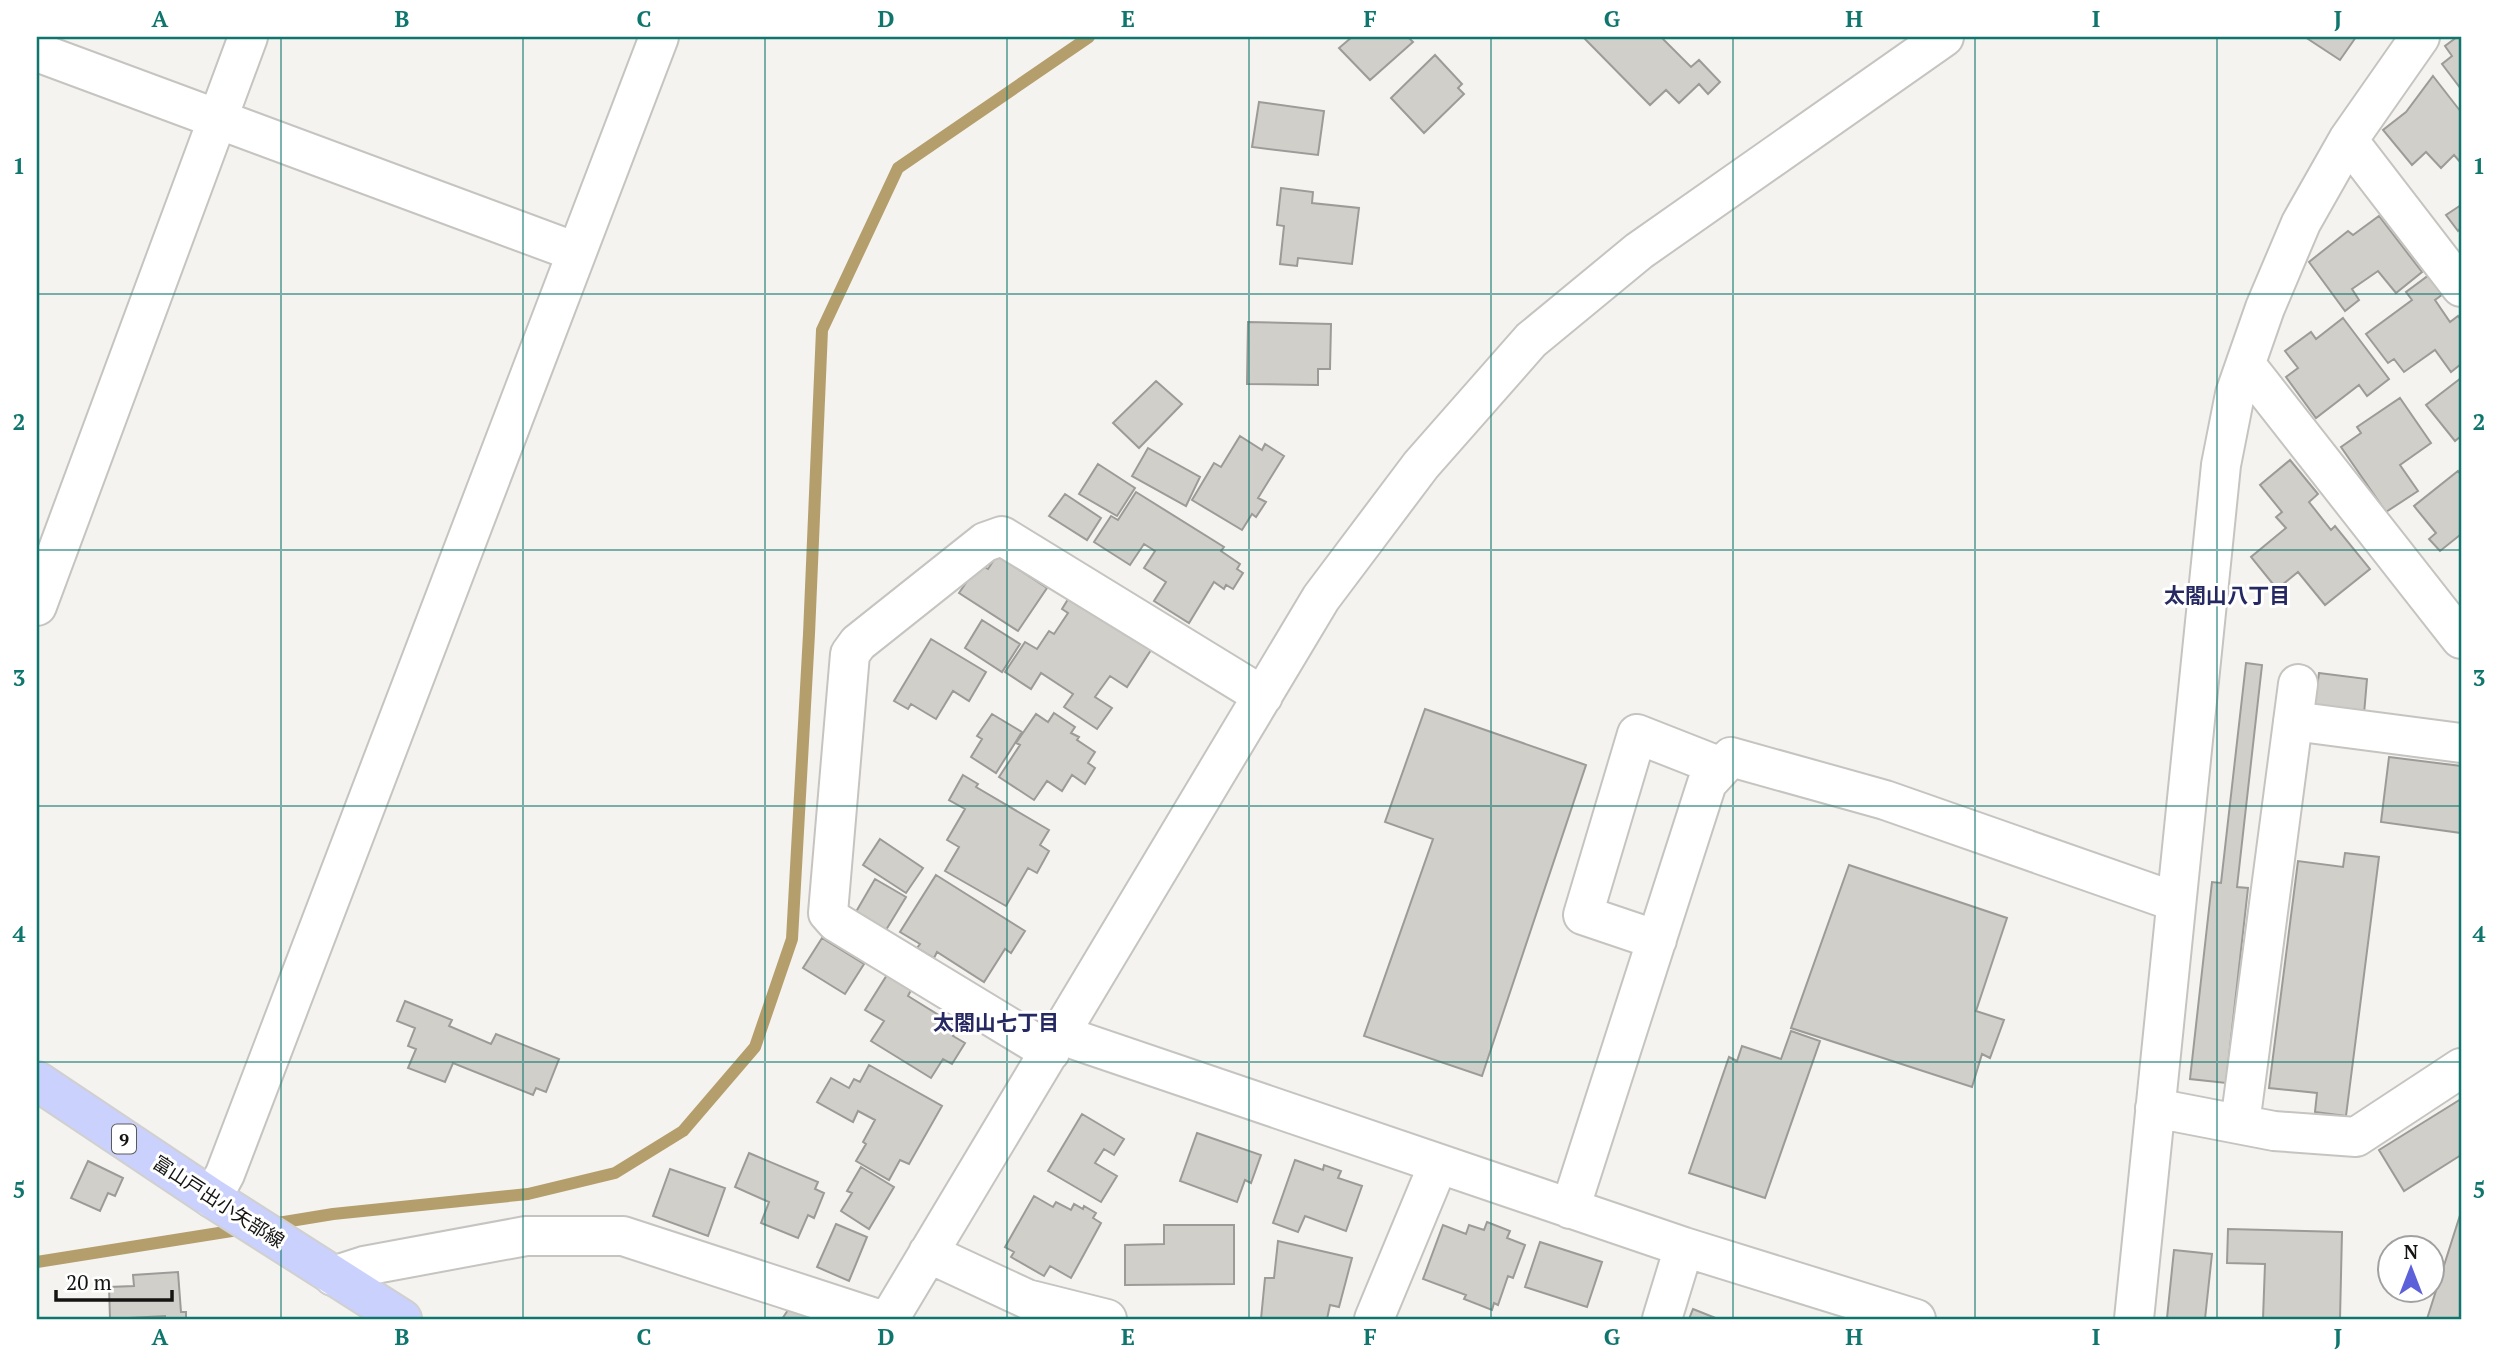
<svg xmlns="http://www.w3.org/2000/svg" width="2498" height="1356" viewBox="0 0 2498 1356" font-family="'PT Serif','Noto Sans JP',serif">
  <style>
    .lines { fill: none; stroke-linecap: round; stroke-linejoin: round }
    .stream { stroke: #b49e6c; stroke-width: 12 }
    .building { fill: #d1cfca; stroke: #9d9b97; stroke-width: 2 }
    .minor-casing { stroke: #c6c4c0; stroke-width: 42 }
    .major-casing { stroke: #d0d0d0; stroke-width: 42 }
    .minor { stroke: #fff; stroke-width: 38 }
    .major { stroke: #cad1fc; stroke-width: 38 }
    .grid { fill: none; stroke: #0f766e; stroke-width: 2; stroke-opacity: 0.55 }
    .labels { text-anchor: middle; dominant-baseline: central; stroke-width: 6; stroke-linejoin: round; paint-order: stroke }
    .shield { fill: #fff; stroke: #5b5a5a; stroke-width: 2 }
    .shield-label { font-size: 18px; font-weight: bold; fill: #151413 }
    .street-label { font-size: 19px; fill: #151413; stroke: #fff }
    .neighbourhood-label { font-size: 21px; font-weight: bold; fill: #252861; stroke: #fff }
    .neatline { fill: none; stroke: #0f766e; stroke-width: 2.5 }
    .grid-label { font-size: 23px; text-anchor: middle; font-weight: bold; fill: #0f766e }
  </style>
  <rect width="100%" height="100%" fill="#f5f3ef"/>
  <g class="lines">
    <!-- stream -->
    <path class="stream" d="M272 1224 333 1214 528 1194 615 1173 683 1131 755 1047 792 939 809 634 822 330 898 168 1089 37
      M37 1262 244 1229"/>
  </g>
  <!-- building -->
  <path class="building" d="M1352 37H1408L1413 42 1370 80 1339 48Z
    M1583 37H1661L1691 67 1699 60 1720 82 1708 94 1699 84 1679 103 1666 90 1650 105Z
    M2305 37H2356L2340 60Z
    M2457 37H2461V89L2442 64 2452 56 2445 46Z
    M1435 55 1462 84 1458 88 1464 94 1424 133 1391 98Z
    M2433 76 2461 112V163L2454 155 2441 168 2426 152 2412 165 2383 130 2406 112Z
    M1259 102 1324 111 1318 155 1252 147Z
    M1281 188 1313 192 1312 203 1359 208 1352 264 1298 258 1297 266 1280 264 1284 226 1277 225Z
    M2461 205V228L2458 231 2446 215Z
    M2379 216 2422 272 2396 293 2378 271 2352 289 2359 300 2345 311 2309 262 2348 231 2353 235Z
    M2429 275 2443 294 2435 300 2450 322 2458 316 2461 320V364L2451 372 2435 350 2404 372 2394 359 2388 363 2366 334 2412 300 2406 292Z
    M2343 318 2389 379 2367 396 2359 385 2316 418 2286 377 2298 368 2285 351 2311 332 2316 339Z
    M1248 322 1331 324 1330 369H1318V385L1247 384Z
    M2461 378V436L2455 441 2426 405Z
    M1156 381 1182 404 1139 448 1113 423Z
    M2400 398 2431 443 2400 465 2418 491 2386 512 2341 447 2361 433 2357 427Z
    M1240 436 1262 450 1265 444 1284 456 1258 498 1266 502 1256 517 1252 514 1242 530 1192 500 1214 463 1221 467Z
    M1148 448 1200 477 1186 506 1132 476Z
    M2290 460 2318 494 2309 502 2331 530 2335 526 2370 569 2325 605 2298 572 2277 589 2251 557 2286 528 2276 517 2282 512 2260 485Z
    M1098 464 1135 488 1117 516 1079 494Z
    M2458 471 2461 475V537L2460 535 2440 551 2429 539 2436 533 2414 506Z
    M1136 492 1224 547 1221 551 1240 564 1237 569 1243 573 1233 589 1226 585 1224 589 1214 582 1189 623 1154 601 1166 582 1144 568 1155 551 1144 544 1130 565 1094 542 1111 516 1118 520Z
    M1065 494 1101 518 1087 540 1049 516Z
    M997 555 1047 588 1018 631 959 593 979 564 988 569Z
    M1070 596 1151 650 1127 687 1110 676 1095 697 1112 708 1097 729 1064 707 1073 694 1041 673 1031 689 1005 672 1025 642 1037 649 1049 631 1054 634 1068 613 1062 609Z
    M982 620 1020 644 1002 672 965 648Z
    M931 639 986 672 969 701 953 691 936 719 911 704 908 709 894 701Z
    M2246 663 2262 665 2237 887 2248 888 2226 1083 2190 1079 2212 882 2221 883Z
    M2319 673 2367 679 2364 714 2314 709Z
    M1425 709 1586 765 1482 1076 1364 1036 1433 839 1385 822Z
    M1054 713 1075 727 1071 733 1079 737 1077 740 1095 752 1088 763 1095 768 1085 784 1072 775 1062 791 1047 781 1034 800 999 777 1020 745 1016 743 1036 714 1048 722Z
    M992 714 1022 732 996 773 971 757 982 739 977 736Z
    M2389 757 2461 766V833L2381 822Z
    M963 775 978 784 976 787 1049 830 1040 845 1049 851 1037 873 1028 868 1006 906 945 871 959 847 947 840 965 809 949 800Z
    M880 839 923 868 906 893 863 865Z
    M2345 853 2379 857 2346 1116 2315 1112 2317 1093 2269 1088 2298 861 2343 867Z
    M1849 865 2007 918 1976 1011 2004 1020 1990 1058 1982 1054 1972 1087 1791 1028Z
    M936 875 1025 931 1011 953 1005 949 984 982 937 952 934 958 917 948 920 944 900 932Z
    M875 879 906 897 883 935 853 917Z
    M822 938 864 964 845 994 803 968Z
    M887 975 911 990 908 996 958 1027 953 1036 965 1043 952 1064 943 1059 931 1078 871 1041 884 1021 865 1010Z
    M405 1001 452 1020 449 1026 491 1044 496 1034 559 1059 546 1092 536 1088 533 1095 453 1063 445 1082 408 1068 416 1049 408 1046 415 1028 397 1021Z
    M1791 1031 1820 1041 1765 1198 1689 1173 1729 1057 1737 1061 1742 1046 1781 1059Z
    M869 1065 942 1106 909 1164 900 1160 889 1180 856 1161 866 1144 863 1142 875 1120 858 1111 853 1122 817 1102 831 1078 849 1088 854 1079 860 1082Z
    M2461 1099V1155L2404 1191 2379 1150Z
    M1082 1114 1124 1139 1114 1155 1104 1149 1095 1163 1117 1176 1101 1202 1048 1171Z
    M1197 1133 1261 1155 1251 1183 1245 1180 1237 1202 1180 1181Z
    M749 1153 818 1182 815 1189 824 1193 814 1218 808 1215 798 1238 761 1223 769 1202 735 1187Z
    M1295 1160 1323 1170 1324 1165 1341 1171 1338 1178 1362 1186 1346 1231 1305 1216 1298 1232 1273 1223Z
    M88 1161 123 1178 115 1196 108 1193 100 1211 71 1198Z
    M861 1167 894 1187 869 1229 841 1211 852 1193 847 1191Z
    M670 1169 725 1188 708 1236 653 1216Z
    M1034 1196 1053 1207 1056 1202 1071 1210 1074 1204 1083 1209 1084 1206 1096 1213 1093 1218 1101 1223 1071 1278 1050 1266 1044 1276 1011 1257 1014 1252 1005 1247Z
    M2461 1212V1319H2427Z
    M1487 1222 1510 1231 1507 1238 1525 1245 1513 1278 1508 1276 1498 1305 1494 1303 1492 1310 1464 1299 1466 1295 1423 1279 1443 1225 1466 1234 1469 1225 1484 1230Z
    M836 1224 867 1237 849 1281 817 1267Z
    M1164 1225H1234V1284L1125 1285V1245L1164 1244Z
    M2228 1229 2342 1232 2340 1319H2263L2265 1264 2227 1263Z
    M1278 1241 1352 1258 1339 1307 1330 1305 1327 1319H1261L1265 1278H1274Z
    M1540 1242 1602 1262 1587 1307 1525 1287Z
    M2174 1250 2212 1254 2205 1319 2167 1318Z
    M178 1272 181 1312H186V1319H165V1316L110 1319 109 1287 134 1286 133 1275Z
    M790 1307 810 1319H782Z
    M1693 1309 1718 1319H1689Z"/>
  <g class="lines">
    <defs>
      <path id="minor" d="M37 52 576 252
        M2348 140 2461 287
        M2246 365 2461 639
        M37 606 248 37
        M2293 721 2461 743
        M1657 940 1583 915 1637 734 1721 767
        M1061 1035 1684 1247 1916 1319
        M1050 1052 836 922 828 913 850 654 858 643 985 542 1002 536 1263 696
        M2155 1108 2274 1131 2356 1137 2461 1068
        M2240 1124 2298 684
        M212 1198 225 1174 659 37
        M1570 1209 1707 783 1731 757 1885 800 2176 902
        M928 1253 1027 1299 1107 1319
        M333 1276 364 1266 526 1236H623L878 1319
        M889 1319 1321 598 1421 465 1531 340 1639 251 1944 37
        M1374 1319 1438 1165
        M1662 1319 1684 1247
        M2134 1319 2221 465 2235 394 2265 308 2301 223 2348 140 2420 37"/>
      <path id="major" d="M37 1081 212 1198 402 1319"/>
    </defs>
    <!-- minor casing -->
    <use href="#minor" class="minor-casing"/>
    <!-- major casing -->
    <use href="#major" class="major-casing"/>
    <!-- minor -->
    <use href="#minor" class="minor"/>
    <!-- major -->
    <use href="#major" class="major"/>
  </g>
  <!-- grid -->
  <path class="grid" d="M281 37V1319M523 37V1319M765 37V1319M1007 37V1319M1249 37V1319M1491 37V1319M1733 37V1319M1975 37V1319M2217 37V1319M37 294H2461M37 550H2461M37 806H2461M37 1062H2461"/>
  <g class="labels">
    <!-- shield labels -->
    <rect class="shield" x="112" y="1124.5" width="24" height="29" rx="5"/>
    <g class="shield-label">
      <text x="124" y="1139">9</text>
    </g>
    <!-- street labels -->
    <g class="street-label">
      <text transform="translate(219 1201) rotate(33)">富山戸出小矢部線</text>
    </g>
    <!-- neighbourhood labels -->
    <g class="neighbourhood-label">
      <text x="2227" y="595">太閤山八丁目</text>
      <text x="996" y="1022">太閤山七丁目</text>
    </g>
  </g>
  <!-- border -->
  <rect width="2498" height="1356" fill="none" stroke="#ffffff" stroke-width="77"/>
  <!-- north arrow -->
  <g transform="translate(2411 1269)"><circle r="33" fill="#ffffff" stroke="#a1a1a1" stroke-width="2"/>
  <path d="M0-5L12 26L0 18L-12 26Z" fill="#5c61d9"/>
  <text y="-10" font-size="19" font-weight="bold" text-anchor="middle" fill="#151413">N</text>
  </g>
  <!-- scale -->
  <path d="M56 1290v10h116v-10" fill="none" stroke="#151413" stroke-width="3.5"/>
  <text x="66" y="1290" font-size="21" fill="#151413" stroke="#ffffff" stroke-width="5" paint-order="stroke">20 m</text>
  <rect x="38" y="38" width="2422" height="1280" class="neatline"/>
  <g class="grid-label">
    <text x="160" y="27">A</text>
    <text x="402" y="27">B</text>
    <text x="644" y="27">C</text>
    <text x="886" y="27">D</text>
    <text x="1128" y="27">E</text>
    <text x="1370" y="27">F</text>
    <text x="1612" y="27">G</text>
    <text x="1854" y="27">H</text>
    <text x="2096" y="27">I</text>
    <text x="2338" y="27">J</text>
    <text x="19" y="174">1</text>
    <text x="2479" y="174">1</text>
    <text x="19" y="430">2</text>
    <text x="2479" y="430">2</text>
    <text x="19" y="686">3</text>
    <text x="2479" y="686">3</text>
    <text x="19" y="942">4</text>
    <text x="2479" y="942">4</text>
    <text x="19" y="1198">5</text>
    <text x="2479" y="1198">5</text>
    <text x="160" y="1345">A</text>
    <text x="402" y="1345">B</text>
    <text x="644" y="1345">C</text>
    <text x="886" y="1345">D</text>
    <text x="1128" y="1345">E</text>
    <text x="1370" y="1345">F</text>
    <text x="1612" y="1345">G</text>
    <text x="1854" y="1345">H</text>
    <text x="2096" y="1345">I</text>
    <text x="2338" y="1345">J</text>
  </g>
</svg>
